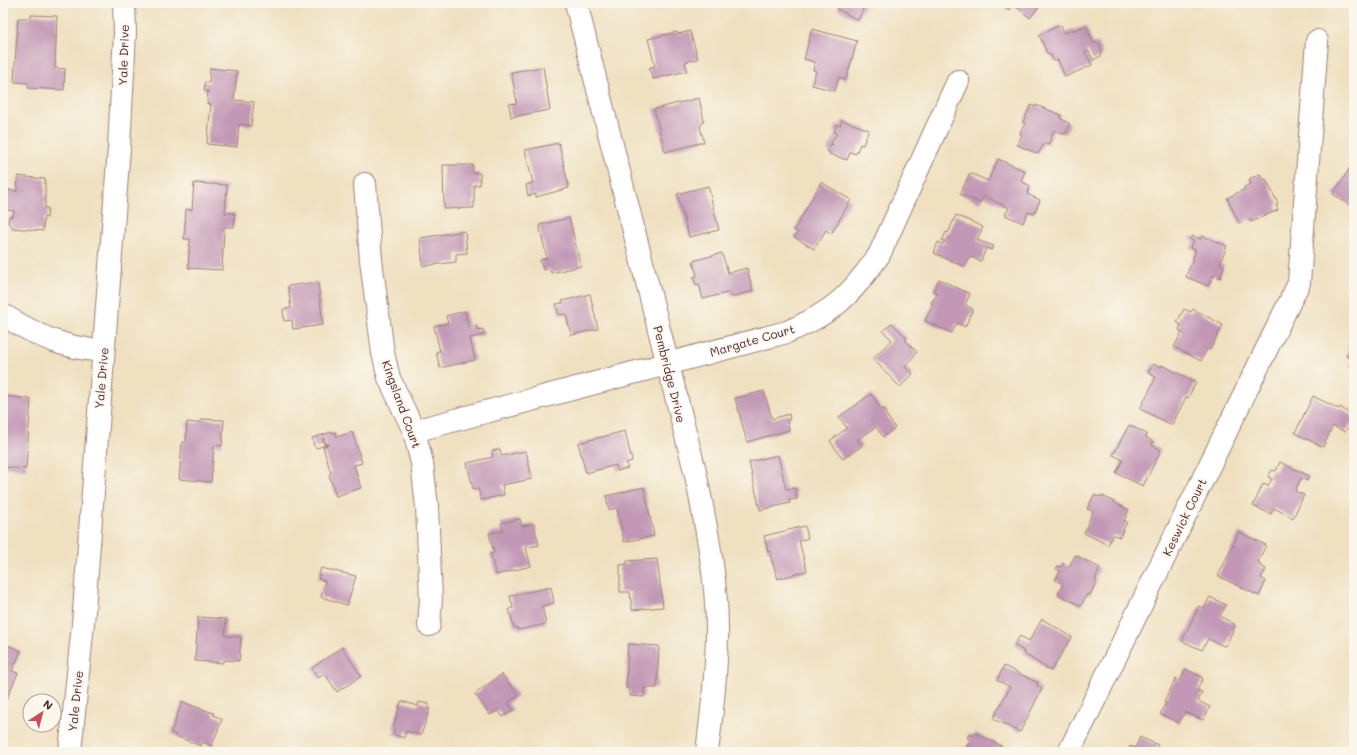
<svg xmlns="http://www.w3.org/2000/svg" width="1357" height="755" viewBox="0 0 1357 755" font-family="Mali,sans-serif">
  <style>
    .building { fill: #c298b6 }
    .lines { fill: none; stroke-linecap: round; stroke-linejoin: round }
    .minor-casing { stroke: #9c8076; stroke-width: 24 }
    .minor { stroke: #fff; stroke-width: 22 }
    .labels { text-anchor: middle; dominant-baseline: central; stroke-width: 4; stroke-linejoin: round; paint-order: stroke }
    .street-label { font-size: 12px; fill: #4a1f2b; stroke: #fbf7ec }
  </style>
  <rect width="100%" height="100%" fill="#fbf7ec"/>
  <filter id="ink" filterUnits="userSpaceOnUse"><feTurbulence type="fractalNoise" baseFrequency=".025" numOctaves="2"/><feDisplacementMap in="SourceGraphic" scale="8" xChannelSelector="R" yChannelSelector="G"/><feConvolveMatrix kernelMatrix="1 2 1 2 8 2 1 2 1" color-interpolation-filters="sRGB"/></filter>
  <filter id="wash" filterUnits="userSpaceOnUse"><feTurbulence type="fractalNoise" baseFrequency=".012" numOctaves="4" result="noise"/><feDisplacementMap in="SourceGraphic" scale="16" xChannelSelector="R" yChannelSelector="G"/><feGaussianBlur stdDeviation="0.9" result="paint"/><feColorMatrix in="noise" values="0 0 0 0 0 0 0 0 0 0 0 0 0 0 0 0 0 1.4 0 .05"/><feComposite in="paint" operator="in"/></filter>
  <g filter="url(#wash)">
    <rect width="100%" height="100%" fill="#efe0c0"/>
    <g id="blocks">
      <!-- building -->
      <path class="building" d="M840 3H866L858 20 837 9Z
        M1000 3H1042L1030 18 1013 4 1009 10Z
        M31 15 57 16 55 68 65 69 64 90 28 88V83L14 82 18 18H31Z
        M1061 25 1064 33 1086 26 1093 43H1099L1102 52 1101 56 1093 60 1088 50 1085 52 1092 65 1065 77 1058 60 1054 61 1050 54 1048 55 1039 35Z
        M812 29 857 41 846 80 839 77 835 91 812 85 816 71 813 70 815 62 804 59Z
        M690 31 698 59 685 62 687 71 653 79 649 68 655 66 648 39 677 32 678 34Z
        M543 67 550 110 511 117 509 104 517 103 511 72Z
        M210 68 237 71 234 100 254 102 251 126 239 124 237 147 207 144 211 104H207L208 91H204L205 82 209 83Z
        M699 98 704 121 700 127 704 142 665 152 654 109Z
        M1031 105 1035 107 1036 105 1061 115 1060 118 1070 124 1066 133 1062 134 1054 130 1048 145 1044 143 1038 154 1017 145 1022 135 1020 134 1021 130 1025 124 1023 122Z
        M842 120 869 130 863 145 860 144 856 154 850 152 847 160 829 154 830 152 827 151 830 144 833 145 831 143 837 133 834 132 837 124 840 126Z
        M559 143 569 188 536 197V194L528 196 526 185 533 183 525 150Z
        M998 159 1025 171 1021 181 1030 186 1027 194 1040 200 1034 214 1028 212 1023 223 1005 215 1009 208 984 196 980 203 960 194 970 173 988 181Z
        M1354 162V208L1333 194Z
        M443 165H473V173H480V185H474V208L444 209Z
        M1260 174 1263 180 1266 179 1278 204 1276 205 1278 210 1251 222 1250 218 1239 223 1227 198 1245 189 1244 187 1251 184 1249 179Z
        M18 176 45 179V208H48L47 218 44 217 43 231 12 228V226L8 223 9 217 13 216 14 211 5 210 7 190 17 191Z
        M821 182 851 200 831 234 826 230 814 249 794 237 798 232 794 230Z
        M194 183 227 185 225 213H235L234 227H224L222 270 188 268 190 239H184L186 209 192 210Z
        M708 186 719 230 689 237 677 194Z
        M956 215 983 227 977 240 994 246 992 250 986 248 981 261 970 257 965 267 934 253 938 242 943 244 945 241H942L946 232 948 233Z
        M569 218 581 266 551 273 550 269 543 270 540 260 547 258 539 225Z
        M465 231 467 253 456 254V262L423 266 420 238Z
        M1192 236 1201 239 1203 236 1227 246 1220 263 1224 266 1220 278 1213 275 1208 286 1186 277 1196 250 1190 248 1194 241 1190 239Z
        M722 253 728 273 747 268 753 291 731 297 730 292 703 299 699 284 696 285 693 277 697 276 693 261Z
        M939 279 970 294 965 305 973 309 965 327 957 323 952 333 925 321 933 304 931 303 938 293 933 291Z
        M318 282 323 325 293 329 292 320 284 321 283 309 291 308 288 286Z
        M590 294 598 329 571 335 566 314 559 315 556 304 563 303 562 301Z
        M1184 309 1191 312 1193 309 1223 325 1210 350 1207 349 1201 361 1174 347 1182 332 1179 330 1181 325 1177 322Z
        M465 311 468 327 476 325 477 330 483 329 484 335 470 338 475 360 440 368 436 352 440 351 434 326 448 323 446 316Z
        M892 323 907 338 905 340 917 352 905 367 913 374 900 387 873 359 880 351 892 340 883 331Z
        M1352 339 1354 340V368L1350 366 1354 361 1346 356 1351 348 1348 346Z
        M1153 364 1161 367 1162 365 1196 382 1188 398 1186 397 1172 425 1140 409 1156 377 1148 373Z
        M764 391 772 419 789 414 790 419 787 420 789 430 747 442 735 398Z
        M871 394 882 410 884 408 887 412 885 413 895 428 883 437 876 427 857 440 862 446 843 459 830 441 847 428 839 417Z
        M3 396 31 399 26 469 3 467Z
        M1313 396 1339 409 1340 407 1353 416V421L1345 432 1333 426 1323 447 1295 433Z
        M201 419 224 420 222 446 214 445 211 482 179 479 182 442H186L187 422 197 423 201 422Z
        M1129 425 1147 434 1146 437 1153 442 1152 445 1161 450 1143 486 1116 473 1123 460 1113 455Z
        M625 431 632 461 626 463 628 468 617 471 616 465 586 473 578 443Z
        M332 432 333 433 335 432 337 437 352 432 362 463 354 465 361 488 336 496 329 475 331 473 323 447 329 444 326 445 324 438 322 439 325 445 317 448 314 446 312 438Z
        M500 449 501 456 526 451 532 479 502 485 504 495 481 500 478 488 473 489 467 463 493 457 492 451Z
        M778 455 786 489 795 488 797 499 789 500 790 503 760 510 749 462Z
        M1280 462 1309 476 1307 481 1301 478 1295 491 1304 495 1293 518 1274 508 1271 514 1253 506 1263 484 1268 486 1272 479 1268 477 1272 470 1276 471Z
        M644 487 654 536 624 542 617 508 609 510 606 496Z
        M1094 495 1100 497 1101 495 1129 510 1124 521 1127 522 1120 537 1113 535 1108 545 1084 533 1093 511 1087 509Z
        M520 519 522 526 534 524 539 545 526 548 531 566 496 575 490 554 494 553 489 533 503 531 501 523Z
        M805 526 808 538 799 541 807 571 778 579 770 555 772 554 771 551 768 552 764 536Z
        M1239 532 1266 545 1258 562 1260 563 1259 565 1266 569 1261 578 1266 581 1259 596 1218 576Z
        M1075 555 1100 568 1095 579 1097 580 1090 595 1087 594 1081 606 1058 594 1063 584 1055 580 1060 571 1056 569 1058 566 1061 567 1063 563 1069 567Z
        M657 559 663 607 632 610 630 592H620V565L627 564V561Z
        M321 568 356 576 347 605 321 597 325 581 318 579Z
        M551 587 554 603 542 606 546 624 518 630 517 627 514 628 509 609 513 608 510 596Z
        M1210 597 1226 605 1220 616 1234 624 1235 626 1226 645 1224 646 1208 639 1202 650 1182 641 1199 606 1204 608Z
        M198 617 226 619 225 636 241 637 239 661 223 660V663L195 661Z
        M1042 619 1072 637 1051 671 1023 653 1024 651 1014 645 1020 636 1029 641Z
        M3 643 21 651 12 671 18 673 6 700 3 699Z
        M628 644 659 646 657 688H644V697L630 696V690L626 688Z
        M342 647 361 676 337 692 325 674 318 678 312 668Z
        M1004 666 1038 683 1037 686 1042 689 1020 732 993 719 1010 687 997 680Z
        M1186 669 1203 678 1197 690 1202 692 1198 701 1210 707 1203 720 1185 712 1179 723 1160 714 1166 703 1164 702 1176 678 1180 681Z
        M502 674 518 696 508 703 513 710 503 717 498 710 490 715 475 694Z
        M401 701 418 706 419 702 429 704 428 709H430L421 735 406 731 404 738 393 734 395 728 393 727Z
        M182 702 214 713 213 715 222 719 212 746 203 742 201 746 175 736V734L171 733Z
        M976 733 986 738 1013 752H964L971 739 967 738 969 734 973 736Z
        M1140 737 1158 745 1155 752H1127L1130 746 1135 748Z"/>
    </g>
  </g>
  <g filter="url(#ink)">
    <use href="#blocks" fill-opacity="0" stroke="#9c8076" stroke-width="1"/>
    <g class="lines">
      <defs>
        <path id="minor" d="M576 3 695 471C706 525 718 582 717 637 716 676 712 714 707 752
          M365 184 371 260 383 353 389 378 414 431 422 463 427 507 431 599 429 625
          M3 315C38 336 62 348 103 351
          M414 431 787 332C834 312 850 296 879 255L958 81
          M70 752 83 624 119 148 125 33 124 3
          M1069 752 1299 283 1317 41"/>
      </defs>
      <!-- minor casing -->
      <use href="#minor" class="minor-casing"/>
      <!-- minor -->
      <use href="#minor" class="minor"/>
    </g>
  </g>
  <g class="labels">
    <!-- street labels -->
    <g class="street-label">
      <text transform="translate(123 55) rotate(-88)">Yale Drive</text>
      <text transform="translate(752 340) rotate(-16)">Margate Court</text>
      <text transform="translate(670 374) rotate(76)">Pembridge Drive</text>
      <text transform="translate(101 378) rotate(-85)">Yale Drive</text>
      <text transform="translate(402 404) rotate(70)">Kingsland Court</text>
      <text transform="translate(1184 517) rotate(-64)">Keswick Court</text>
      <text transform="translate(75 701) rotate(-84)">Yale Drive</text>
    </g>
  </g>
  <!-- margin -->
  <rect width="1357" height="755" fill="none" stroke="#fbf7ec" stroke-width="16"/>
  <!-- north arrow -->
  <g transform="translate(42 713) rotate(36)"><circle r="19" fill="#fbf7ec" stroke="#b4a19f"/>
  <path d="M0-3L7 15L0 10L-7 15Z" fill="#d1495b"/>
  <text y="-6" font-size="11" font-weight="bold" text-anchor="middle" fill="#4a1f2b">N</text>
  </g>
</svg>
